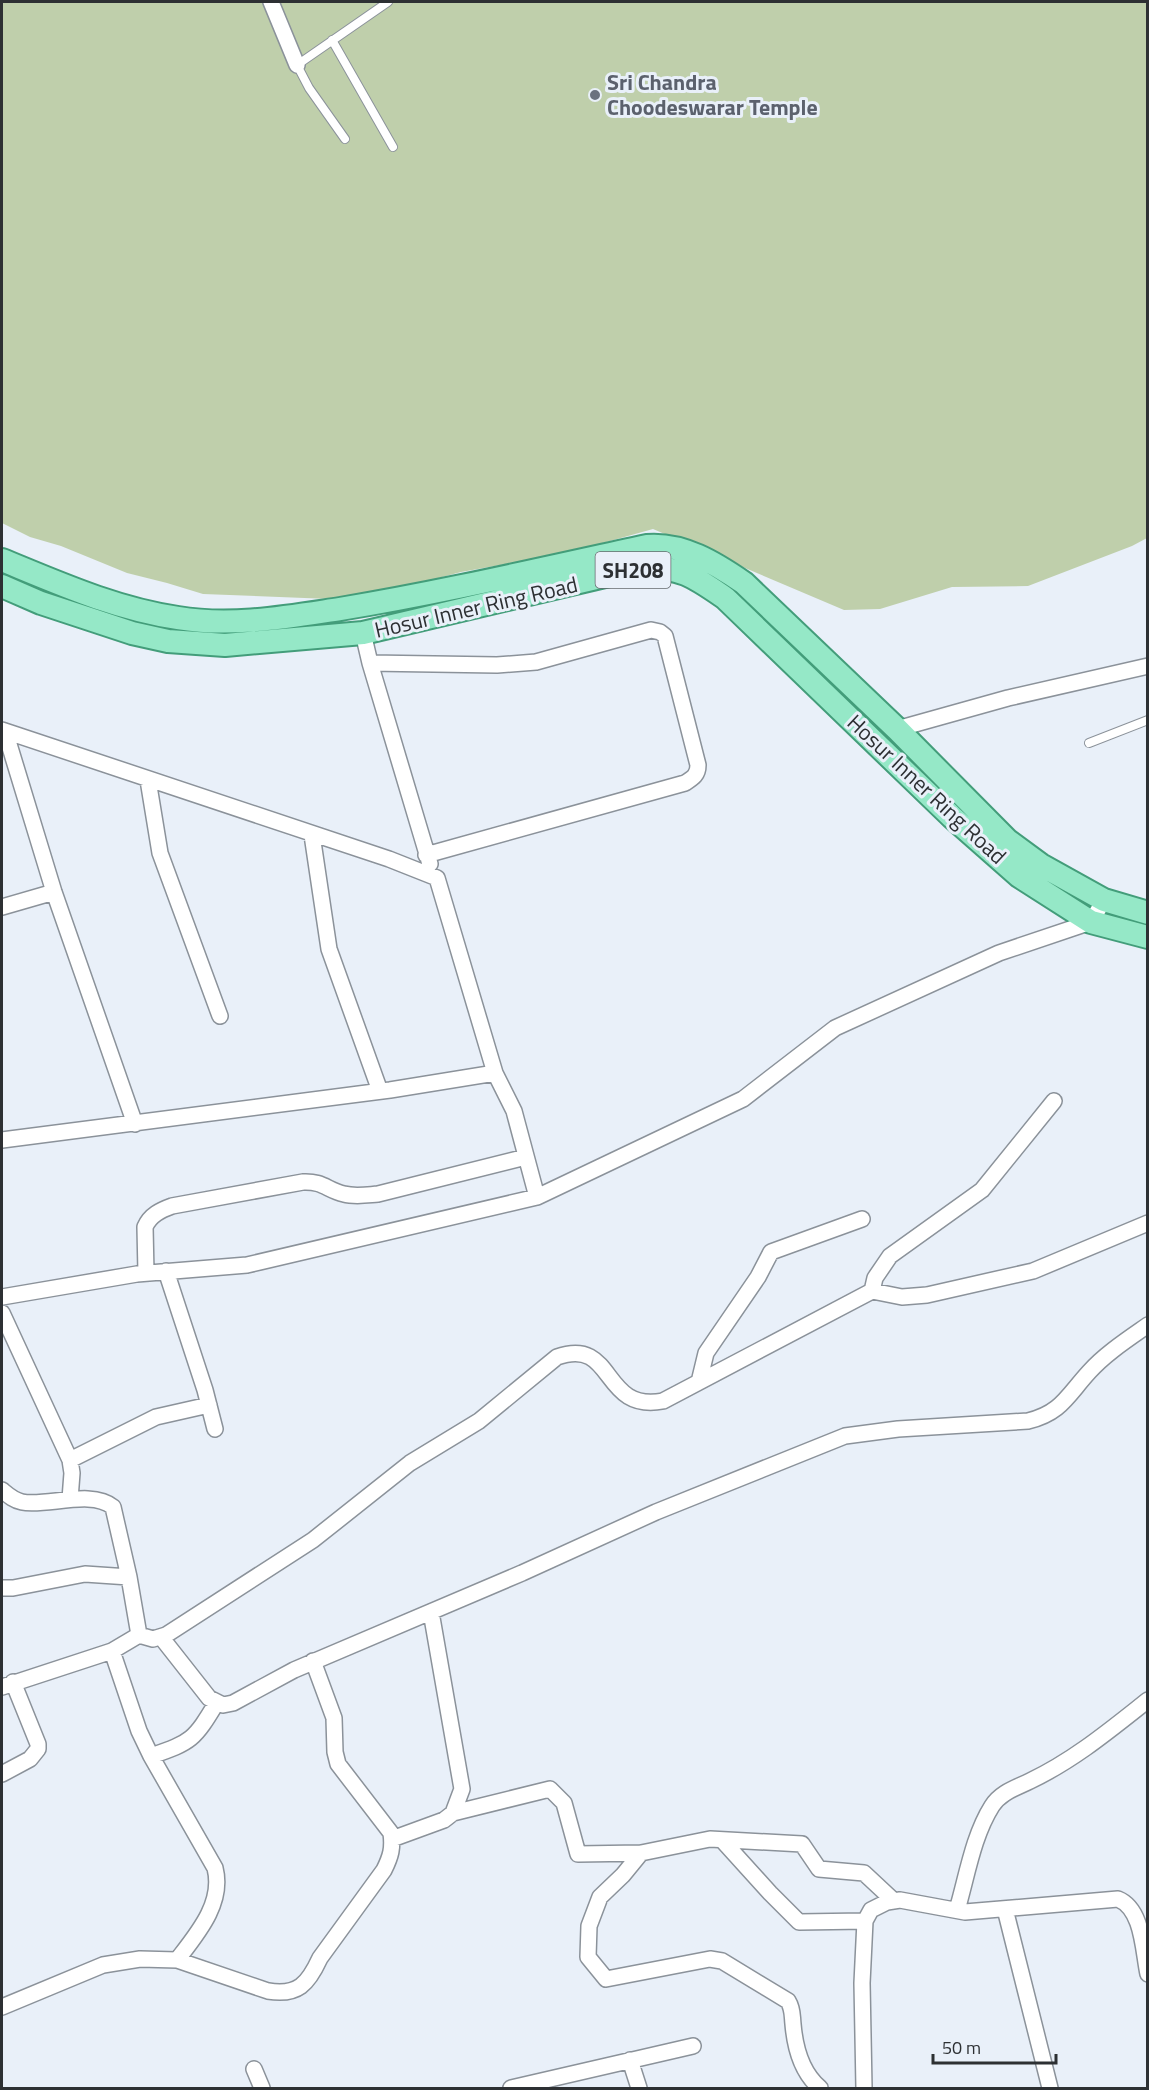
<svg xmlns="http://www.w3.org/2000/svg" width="1149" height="2090" viewBox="0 0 1149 2090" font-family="'Titillium Web',sans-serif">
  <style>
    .green { fill: #bfcfab }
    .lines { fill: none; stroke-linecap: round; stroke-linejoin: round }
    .service-casing { stroke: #8b929a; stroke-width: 10 }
    .minor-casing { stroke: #8b929a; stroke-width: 18 }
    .primary-casing { stroke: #439d7a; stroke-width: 26 }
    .service { stroke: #fff; stroke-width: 8 }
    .minor { stroke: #fff; stroke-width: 15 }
    .primary { stroke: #95e8c7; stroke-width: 22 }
    .worship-dot { fill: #6b7280; stroke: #e9f0f9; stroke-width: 2 }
    .labels { text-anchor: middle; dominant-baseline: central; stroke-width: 6; stroke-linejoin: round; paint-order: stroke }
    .shield { fill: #e9f0f9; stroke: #656a6e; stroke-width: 1.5 }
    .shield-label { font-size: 21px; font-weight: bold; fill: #2d3033 }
    .worship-label { font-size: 22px; font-weight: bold; fill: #5b616d; stroke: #e9f0f9; text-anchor: start }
    .street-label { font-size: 22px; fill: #2d3033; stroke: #e9f0f9 }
  </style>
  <rect width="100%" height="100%" fill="#e9f0f9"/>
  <!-- green -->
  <path class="green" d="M2 2H1147V538L1132 546 1028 586 952 587 880 609 844 610 653 529 567 553 461 572 355 600 203 594 167 583 127 573 61 546 30 537 2 523Z"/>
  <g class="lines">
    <defs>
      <path id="service" d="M332 40 393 147
        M345 139 309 88 297 65 388 2
        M1089 743 1148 720"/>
      <path id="minor" d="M271 2 297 65
        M363 633 370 663 430 864
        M370 663 497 665 536 662 651 630 660 632 665 636 698 765C698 775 693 778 685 783L426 855
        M897 729 1008 698 1148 666
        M2 730 389 859 437 878 495 1073 514 1111 537 1197 743 1099 835 1028 999 953 1091 922 1104 900
        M5 731 54 892 135 1124
        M148 780 160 853 220 1016
        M312 835 329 949 380 1091
        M2 907 54 892
        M2 1140 390 1090 495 1073
        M166 1271 205 1390 215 1429
        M146 1273 145 1227C150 1215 161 1210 172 1206L303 1182C323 1181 327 1190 344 1194 355 1197 366 1195 378 1194L526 1157
        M872 1291 875 1278 890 1256 982 1190 1054 1101
        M2 1297 137 1274 247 1265 537 1197
        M2 1313 70 1460 72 1473 70 1499
        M699 1382 706 1353 758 1277 771 1252 862 1219
        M70 1460 156 1417 209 1405
        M2 1490C8 1495 13 1500 22 1502 46 1507 92 1489 113 1507L129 1577 139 1635
        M2 1588H13L85 1574 129 1577
        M161 1637 209 1698 223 1705 233 1703 294 1670 522 1573 656 1512 845 1436 898 1429 1028 1421C1061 1413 1067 1396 1089 1372 1105 1354 1128 1339 1148 1325
        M112 1651 139 1731 151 1756 215 1868C224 1903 197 1934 177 1960
        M2 1687 112 1651 139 1635 153 1639 166 1635 313 1540 410 1463 479 1421 557 1357C616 1336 600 1413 663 1401L872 1291 902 1297 927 1295 1033 1271 1148 1223
        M151 1756C192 1742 194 1740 217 1702
        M2 1774 30 1759 38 1749V1744L13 1682
        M453 1813 550 1789 564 1803 578 1854 641 1853 710 1839 802 1844 819 1869 864 1873 894 1901
        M392 1839 444 1820 453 1813 462 1789 431 1612
        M722 1840 770 1893 799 1922 865 1921
        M641 1853 623 1875 600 1897 589 1926 588 1957 606 1979 710 1959 722 1961 788 2001C793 2009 792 2015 793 2024 795 2048 801 2072 820 2088
        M1005 1909 1050 2088
        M957 1910C967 1876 973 1836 992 1806 1001 1792 1016 1788 1030 1781 1074 1760 1110 1730 1148 1700
        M2 2007 103 1965 140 1959 177 1960 268 1991C298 1996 308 1984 320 1958L384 1870C391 1856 393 1848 391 1833L338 1764 335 1752 334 1718 313 1661
        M630 2060 639 2088
        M254 2069 262 2088
        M511 2088 693 2046
        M864 2088 862 1983 865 1921 871 1910 887 1902 900 1900 965 1912 1118 1899C1143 1909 1143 1951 1148 1974"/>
      <path id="primary" d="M2 560C58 583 116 609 178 618 232 627 286 617 340 609 443 592 545 568 647 546 683 543 715 563 744 583L897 729 1007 840 1041 865 1104 900 1148 913
        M2 586 41 603 132 633 168 641 225 645 363 633 643 567C683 568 693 576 725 598L952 817 1019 876 1091 922 1148 937"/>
    </defs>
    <!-- service casing -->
    <use href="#service" class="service-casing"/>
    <!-- minor casing -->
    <use href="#minor" class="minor-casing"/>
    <!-- primary casing -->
    <use href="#primary" class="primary-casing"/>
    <!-- service -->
    <use href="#service" class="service"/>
    <!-- minor -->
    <use href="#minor" class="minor"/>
    <!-- primary -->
    <use href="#primary" class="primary"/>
  </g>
  <!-- markers -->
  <circle class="worship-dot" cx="595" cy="95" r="6"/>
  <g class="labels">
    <!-- shield labels -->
    <rect class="shield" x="595.5" y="552" width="75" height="36" rx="4.5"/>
    <g class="shield-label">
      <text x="633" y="570">SH208</text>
    </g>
    <!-- worship labels -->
    <g class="worship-label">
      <text x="607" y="82">Sri Chandra<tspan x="607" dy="25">Choodeswarar Temple</tspan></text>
    </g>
    <!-- street labels -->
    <g class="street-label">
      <text transform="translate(476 607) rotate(-13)">Hosur Inner Ring Road</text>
      <text transform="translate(927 789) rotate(43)">Hosur Inner Ring Road</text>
    </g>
  </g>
  <!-- border -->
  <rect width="1149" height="2090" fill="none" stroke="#2d3033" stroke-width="6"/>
  <!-- scale -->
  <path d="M933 2054v9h123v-9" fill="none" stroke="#2d3033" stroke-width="3"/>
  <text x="942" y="2054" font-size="18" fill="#2d3033" stroke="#e9f0f9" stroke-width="4.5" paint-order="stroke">50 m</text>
</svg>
